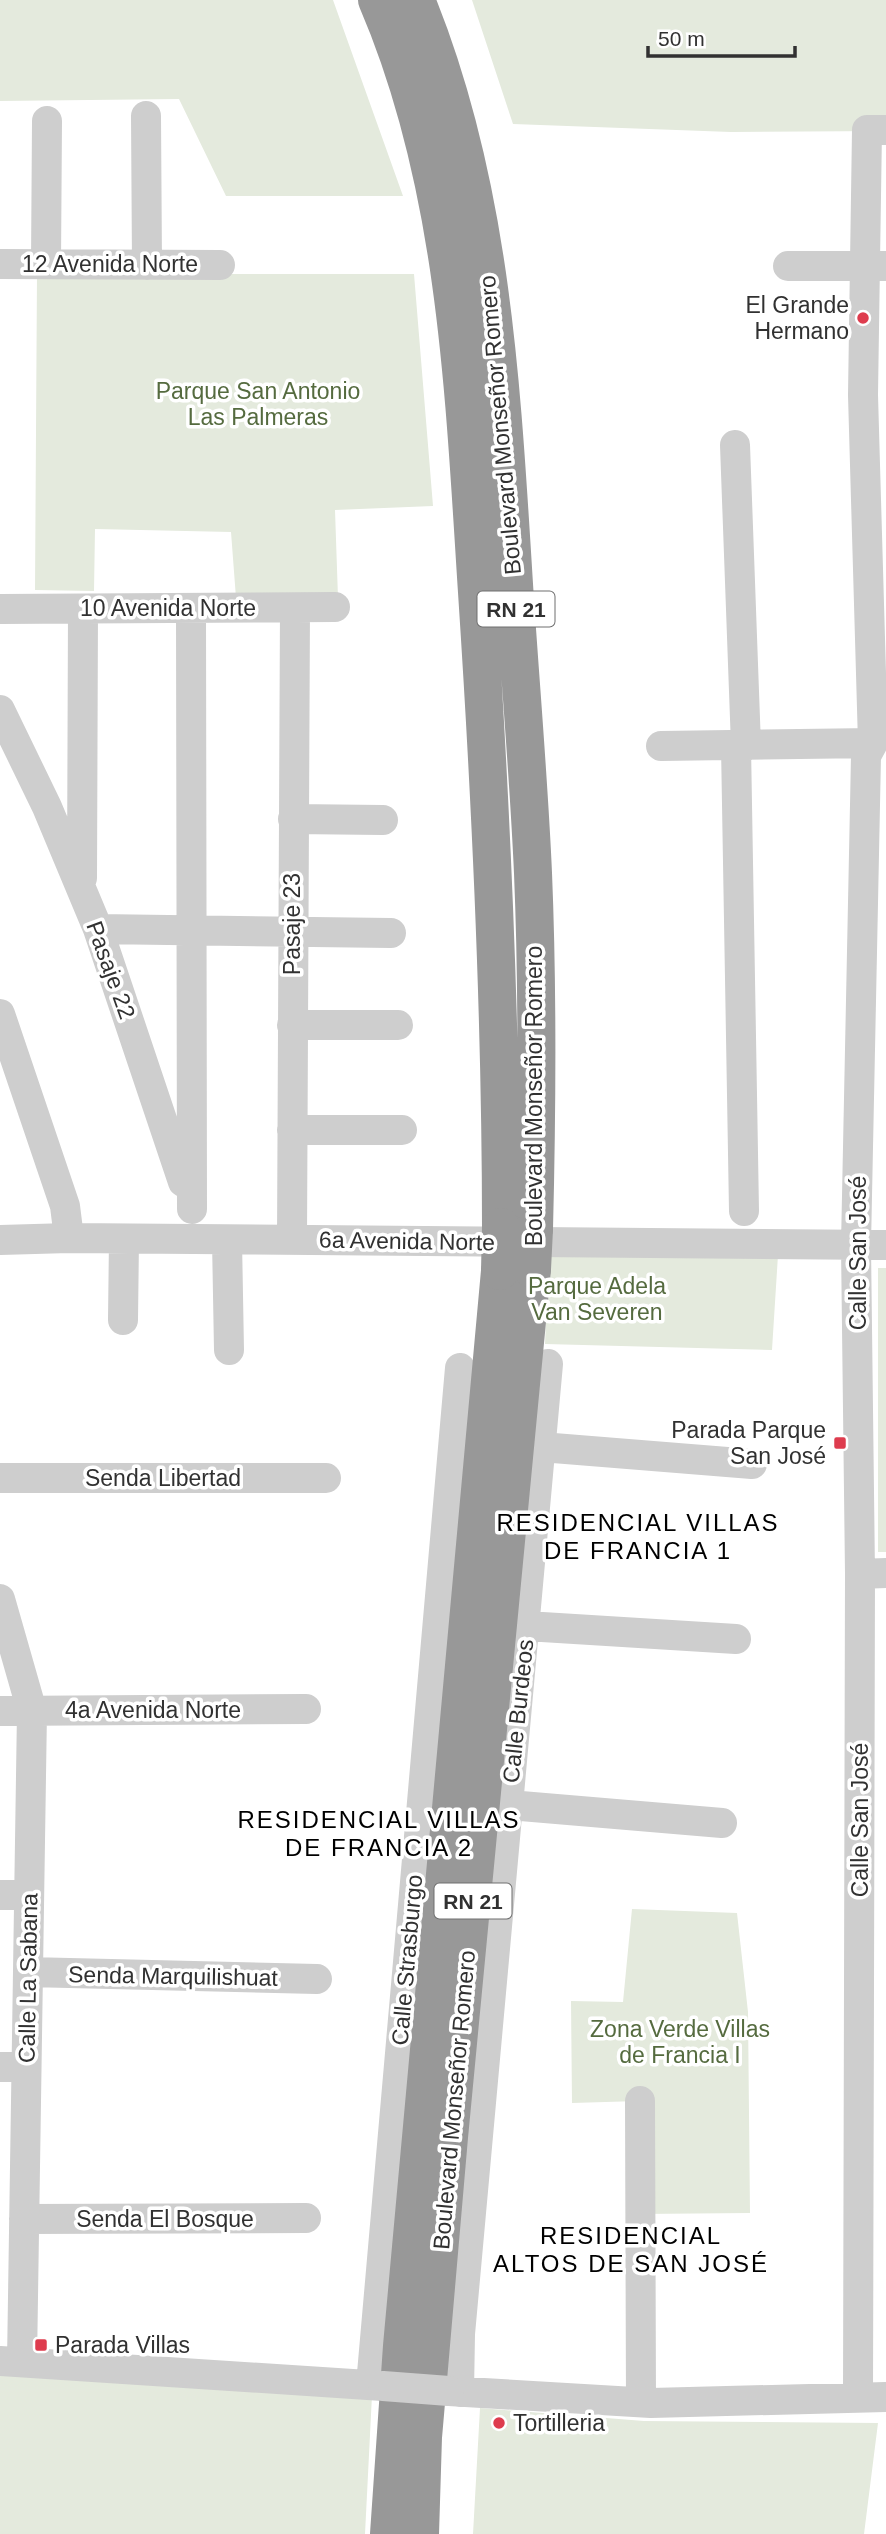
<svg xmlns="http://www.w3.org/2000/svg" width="886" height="2534" viewBox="0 0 886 2534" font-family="Arial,sans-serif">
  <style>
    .green { fill: #e4eadd }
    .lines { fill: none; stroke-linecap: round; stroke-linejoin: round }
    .minor { stroke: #cecece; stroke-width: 30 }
    .highway { stroke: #989898; stroke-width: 38 }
    .minor-bridge { stroke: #cecece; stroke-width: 30 }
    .highway-bridge { stroke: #989898; stroke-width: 38 }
    .poi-dot { fill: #de3c4e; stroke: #fff; stroke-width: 2.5 }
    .labels { text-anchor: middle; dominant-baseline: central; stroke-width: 7; stroke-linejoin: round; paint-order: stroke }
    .shield { fill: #fff; stroke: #6f6f6f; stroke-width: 2 }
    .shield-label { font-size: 21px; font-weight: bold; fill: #313131 }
    .street-label { font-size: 23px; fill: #313131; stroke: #fff }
    .poi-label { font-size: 23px; fill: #313131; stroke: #fff; text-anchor: end }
    .park-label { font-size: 23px; fill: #556b3f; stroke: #fff }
    .neighbourhood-label { font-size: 24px; letter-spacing: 2px; fill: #000; stroke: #fff }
  </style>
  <rect width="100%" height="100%" fill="#fff"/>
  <!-- green -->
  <path class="green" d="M0 0H333L403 196H226L179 99 0 101Z
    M472 0H886V131L731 132 513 124Z
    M37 274H414L433 506 335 510 338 598H236L231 532 95 529 94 591 35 590Z
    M549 1251 778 1255 772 1350 545 1344Z
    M878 1268H886V1552H878Z
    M632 1909 737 1913 748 2012 750 2213 640 2214 639 2101 572 2103 571 2001 623 2002Z
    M0 2375 372 2395 365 2534H0Z
    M480 2408 644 2421 878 2423 864 2534H473Z"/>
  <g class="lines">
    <!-- minor -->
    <path class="minor" d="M146 116 147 265
      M0 264 220 265
      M46 264 47 121
      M788 266H886
      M735 445 746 746
      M191 608 192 1209
      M0 609 335 607
      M0 710 47 807 98 929 183 1182
      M661 746 873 743
      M736 746 744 1211
      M293 819 383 820
      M82 878 83 609
      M98 929 391 933
      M0 1014 65 1206 69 1238
      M292 1025H398
      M292 1130H402
      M0 1240 69 1238 886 1245
      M227 1240 229 1350
      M292 1240 295 608
      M123 1320 124 1239
      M541 1447 752 1464
      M0 1478H326
      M860 1574 886 1573
      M0 1599 32 1711 22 2362
      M526 1626 736 1639
      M0 1711 306 1709
      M509 1805 722 1823
      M0 1895H29
      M28 1972 317 1979
      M0 2067H26
      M640 2101 641 2402
      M24 2219 306 2218
      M0 2361 383 2386
      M371 2385 460 1368
      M449 2391 651 2403 886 2397
      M459 2392 460 2334 548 1364
      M858 2397 860 1574 856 1245 866 756 873 743 863 395 867 130H886"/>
    <!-- highway -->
    <path class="highway" d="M377 0C457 186 464 393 477 592 491 804 501 1015 501 1227
      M416 0C494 191 502 396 515 600 521 691 529 782 533 873 538 992 537 1110 534 1229
      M389 2534 402 2346 500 1271
      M420 2534 423 2437 449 2137 532 1269"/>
    <!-- minor-bridge -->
    <path class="minor-bridge" d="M383 2386 449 2391"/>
    <!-- highway-bridge -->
    <path class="highway-bridge" d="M532 1269 534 1229
      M500 1271 501 1227"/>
  </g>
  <!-- markers -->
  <g class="poi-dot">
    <circle cx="863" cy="318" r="7"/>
    <rect x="833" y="1436" width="14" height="14" rx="3.5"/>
    <rect x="34" y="2338" width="14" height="14" rx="3.5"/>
    <circle cx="499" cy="2423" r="7"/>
  </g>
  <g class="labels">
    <!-- shield labels -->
    <g class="shield">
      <rect x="477.5" y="591.5" width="77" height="35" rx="5"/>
      <rect x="434.5" y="1883.5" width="77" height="35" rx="5"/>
    </g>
    <g class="shield-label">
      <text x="516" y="609">RN 21</text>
      <text x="473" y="1901">RN 21</text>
    </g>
    <!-- street labels -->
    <g class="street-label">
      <text x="110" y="264">12 Avenida Norte</text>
      <text transform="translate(500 425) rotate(-95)">Boulevard Monseñor Romero</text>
      <text x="168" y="608">10 Avenida Norte</text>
      <text transform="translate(292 924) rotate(-90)">Pasaje 23</text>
      <text transform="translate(111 970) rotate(70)">Pasaje 22</text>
      <text transform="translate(534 1096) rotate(-90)">Boulevard Monseñor Romero</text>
      <text transform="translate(407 1241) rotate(1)">6a Avenida Norte</text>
      <text transform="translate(858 1253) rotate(-90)">Calle San José</text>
      <text x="163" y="1478">Senda Libertad</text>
      <text x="153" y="1710">4a Avenida Norte</text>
      <text transform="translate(518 1711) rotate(-84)">Calle Burdeos</text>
      <text transform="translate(860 1820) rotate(-90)">Calle San José</text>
      <text transform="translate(407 1960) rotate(-85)">Calle Strasburgo</text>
      <text transform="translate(173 1976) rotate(1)">Senda Marquilishuat</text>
      <text transform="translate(28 1978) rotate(-89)">Calle La Sabana</text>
      <text transform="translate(454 2100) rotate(-85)">Boulevard Monseñor Romero</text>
      <text x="165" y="2219">Senda El Bosque</text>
    </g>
    <!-- poi labels -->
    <g class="poi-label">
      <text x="849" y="305">El Grande<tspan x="849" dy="26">Hermano</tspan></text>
      <text x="826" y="1430">Parada Parque<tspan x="826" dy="26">San José</tspan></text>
      <text x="55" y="2345" text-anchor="start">Parada Villas</text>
      <text x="513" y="2423" text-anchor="start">Tortilleria</text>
    </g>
    <!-- park labels -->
    <g class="park-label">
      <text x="258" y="391">Parque San Antonio<tspan x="258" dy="26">Las Palmeras</tspan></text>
      <text x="597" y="1286">Parque Adela<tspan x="597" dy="26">Van Severen</tspan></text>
      <text x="680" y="2029">Zona Verde Villas<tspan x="680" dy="26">de Francia I</tspan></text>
    </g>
    <!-- neighbourhood labels -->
    <g class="neighbourhood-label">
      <text x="638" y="1522">RESIDENCIAL VILLAS<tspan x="638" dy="28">DE FRANCIA 1</tspan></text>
      <text x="379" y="1819">RESIDENCIAL VILLAS<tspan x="379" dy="28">DE FRANCIA 2</tspan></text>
      <text x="631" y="2235">RESIDENCIAL<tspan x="631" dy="28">ALTOS DE SAN JOSÉ</tspan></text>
    </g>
  </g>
  <!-- scale -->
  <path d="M648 46v10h147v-10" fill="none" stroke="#313131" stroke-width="3.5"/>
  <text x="658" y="46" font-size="21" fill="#313131" stroke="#ffffff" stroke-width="5" paint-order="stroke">50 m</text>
</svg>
